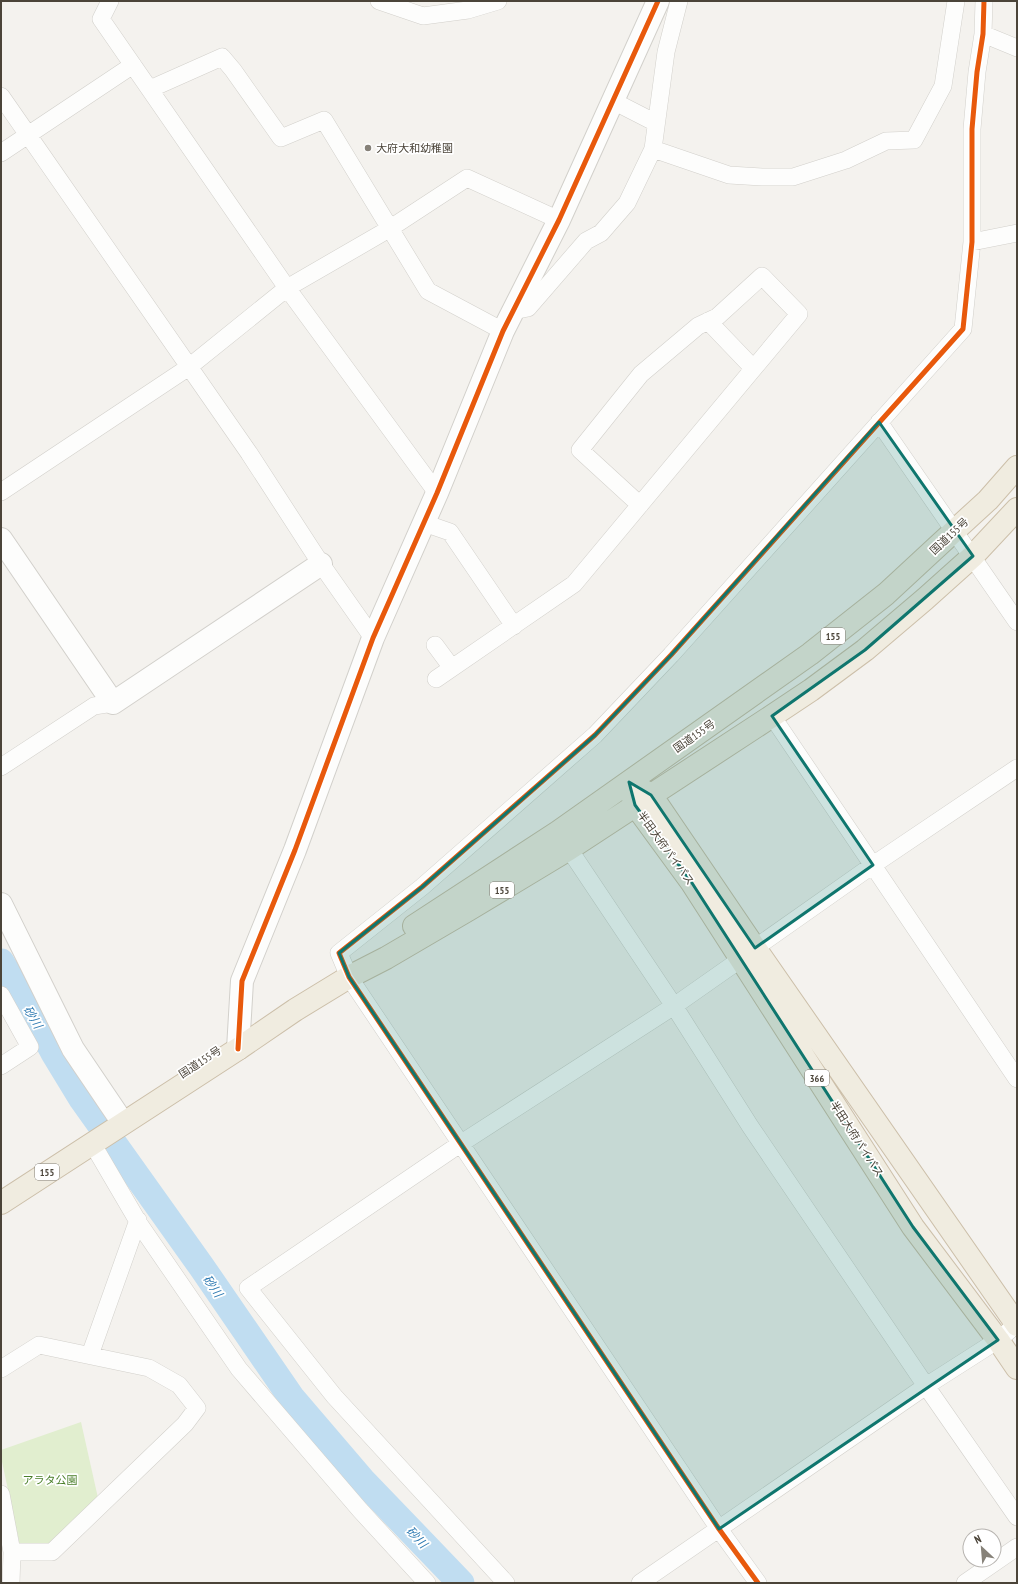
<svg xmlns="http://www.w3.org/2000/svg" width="1018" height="1584" viewBox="0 0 1018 1584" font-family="'PT Sans Narrow','Noto Sans JP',sans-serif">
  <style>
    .green { fill: #e1eecf }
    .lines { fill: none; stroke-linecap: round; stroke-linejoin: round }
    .river { stroke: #c0ddf1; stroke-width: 27 }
    .minor-casing { stroke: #d2d0cb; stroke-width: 18 }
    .tertiary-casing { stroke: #d2d0cb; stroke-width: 24 }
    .trunk-casing { stroke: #ccbfa9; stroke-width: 24 }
    .minor { stroke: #fdfdfc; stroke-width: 17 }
    .tertiary { stroke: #fdfdfc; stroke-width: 22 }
    .trunk { stroke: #f0ece0; stroke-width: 22 }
    .cycleway-casing { stroke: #fff; stroke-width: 8 }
    .cycleway { stroke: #e8590c; stroke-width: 5 }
    .marked { fill: #0f766e; fill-opacity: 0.2; stroke: #0f766e; stroke-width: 3; stroke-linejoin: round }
    .poi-dot { fill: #868178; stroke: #fff; stroke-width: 1.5 }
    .labels { text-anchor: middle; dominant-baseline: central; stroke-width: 3.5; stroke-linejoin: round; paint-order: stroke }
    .shield { fill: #fff; stroke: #817c74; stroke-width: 1 }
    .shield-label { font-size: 10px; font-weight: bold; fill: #4b4439 }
    .poi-label { font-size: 11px; fill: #4b4439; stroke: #fff; text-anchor: start }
    .street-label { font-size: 11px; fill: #4b4439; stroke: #fff }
    .park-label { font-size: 11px; fill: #4a7f2a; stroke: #fff }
    .water-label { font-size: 12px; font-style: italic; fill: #2e7ab2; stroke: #fff }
  </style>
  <rect width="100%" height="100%" fill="#f4f2ee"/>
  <!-- green -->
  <path class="green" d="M81 1422 98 1498 49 1544 20 1546 1 1457V1450Z"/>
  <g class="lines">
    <!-- river -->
    <path class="river" d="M1 962 36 1019 54 1053 82 1099 201 1266 291 1397 362 1480 461 1583"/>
    <defs>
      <path id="minor" d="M110 1 101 19 287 288 437 493
        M379 1 423 16 468 10 498 1
        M983 34 1017 48
        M150 89 222 57 233 70 281 138 324 120 428 291 503 331
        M1 96 249 453 321 564 373 638
        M613 101 656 123
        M653 149 729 175 762 177H793L846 160 886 141 914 140 943 86 956 1
        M1 153 133 65
        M972 242 1017 233
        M513 311 528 308 586 241 601 233 627 203 653 149 666 52 679 1
        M708 321 753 368
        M879 422 1017 622
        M1 492 189 367 287 288 389 229 467 178 559 220
        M424 523 450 532 514 626
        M435 645 452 668
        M436 679 574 584 799 314 762 276 717 317 698 326 641 374 580 450 640 505
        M772 716 1017 1079
        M1 767 94 706 113 703
        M755 948 873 865 1017 768
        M1 995 30 1047 1 1066
        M92 1143 140 1225 239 1369 360 1510 427 1583
        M1017 1324 998 1340 926 1386 1017 1517
        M90 1355 138 1220
        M1 1369 39 1345 149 1368 179 1385 197 1408 185 1424 52 1552H12
        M1 1494 12 1552 11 1583
        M506 1583 334 1396 248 1288 460 1144 674 1006 569 849
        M640 1583 926 1386 750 1126 674 1006 741 959
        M758 1583 719 1529 349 977 339 953 422 887 595 735 671 655 963 329 972 242V129L977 72 983 34 984 1
        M965 1583 1017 1547"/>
      <path id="tertiary" d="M1 539 113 703 321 564
        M1 904 73 1049 123 1123
        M238 1049 242 981 295 850 373 638 437 493 503 331 559 220 658 1"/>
      <path id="trunk" d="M638 787 651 795 755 948 1017 1325
        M631 791 635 805 692 883 913 1227 998 1340 1017 1368
        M414 926 558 832 810 654 886 594 940 544 988 500 1017 467
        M1 1203 238 1049 295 1010 349 977 386 958 468 910 569 849 772 716 811 690 865 650 925 599 973 556 1017 509"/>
    </defs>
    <!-- minor casing -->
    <use href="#minor" class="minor-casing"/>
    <!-- tertiary casing -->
    <use href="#tertiary" class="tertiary-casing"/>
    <!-- trunk casing -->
    <use href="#trunk" class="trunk-casing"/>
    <!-- minor -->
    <use href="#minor" class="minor"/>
    <!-- tertiary -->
    <use href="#tertiary" class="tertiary"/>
    <!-- trunk -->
    <use href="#trunk" class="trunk"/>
    <defs>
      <path id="cycleway" d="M238 1049 242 981 295 850 373 638 437 493 503 331 559 220 658 1
        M758 1583 719 1529 349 977 339 953 422 887 595 735 671 655 963 329 972 242V129L977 72 983 34 984 1"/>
    </defs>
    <!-- cycleway casing -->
    <use href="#cycleway" class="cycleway-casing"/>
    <!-- cycleway -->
    <use href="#cycleway" class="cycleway"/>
  </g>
  <!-- marked area -->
  <path class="marked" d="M879 422 973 556 865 650 772 716 873 865 755 948 651 795 629 782 635 805 692 883 913 1227 998 1340 719 1529 349 977 339 953 422 887 595 735 671 655Z"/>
  <!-- markers -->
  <circle class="poi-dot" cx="368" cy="148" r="4"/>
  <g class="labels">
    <!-- shield labels -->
    <g class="shield">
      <rect x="821" y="628" width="24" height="16" rx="3"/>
      <rect x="490" y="882" width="24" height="16" rx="3"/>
      <rect x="805" y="1070" width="24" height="16" rx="3"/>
      <rect x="35" y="1164" width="24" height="16" rx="3"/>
    </g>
    <g class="shield-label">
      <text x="833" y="636">155</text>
      <text x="502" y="890">155</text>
      <text x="817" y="1078">366</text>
      <text x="47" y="1172">155</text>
    </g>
    <!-- poi labels -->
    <g class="poi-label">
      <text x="376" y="148">大府大和幼稚園</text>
    </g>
    <!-- street labels -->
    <g class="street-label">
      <text transform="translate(949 536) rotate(-43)">国道155号</text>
      <text transform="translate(694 736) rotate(-35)">国道155号</text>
      <text transform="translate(666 848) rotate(54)">半田大府パイパス</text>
      <text transform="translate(200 1062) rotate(-33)">国道155号</text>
      <text transform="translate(857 1139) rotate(57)">半田大府パイパス</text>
    </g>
    <!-- park labels -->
    <g class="park-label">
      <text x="50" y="1480">アラタ公園</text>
    </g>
    <!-- water labels -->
    <g class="water-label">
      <text transform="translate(33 1017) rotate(59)">砂川</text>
      <text transform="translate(213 1286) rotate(55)">砂川</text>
      <text transform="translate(417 1537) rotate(46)">砂川</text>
    </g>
  </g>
  <!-- border -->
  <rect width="1018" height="1584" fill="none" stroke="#4b4439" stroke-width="4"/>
  <!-- north arrow -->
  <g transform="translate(982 1548) rotate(334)"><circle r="19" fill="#ffffff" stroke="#b7b4b0"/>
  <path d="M0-3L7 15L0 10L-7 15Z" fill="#868178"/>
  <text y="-6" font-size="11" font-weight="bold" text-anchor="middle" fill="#4b4439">N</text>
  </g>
</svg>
